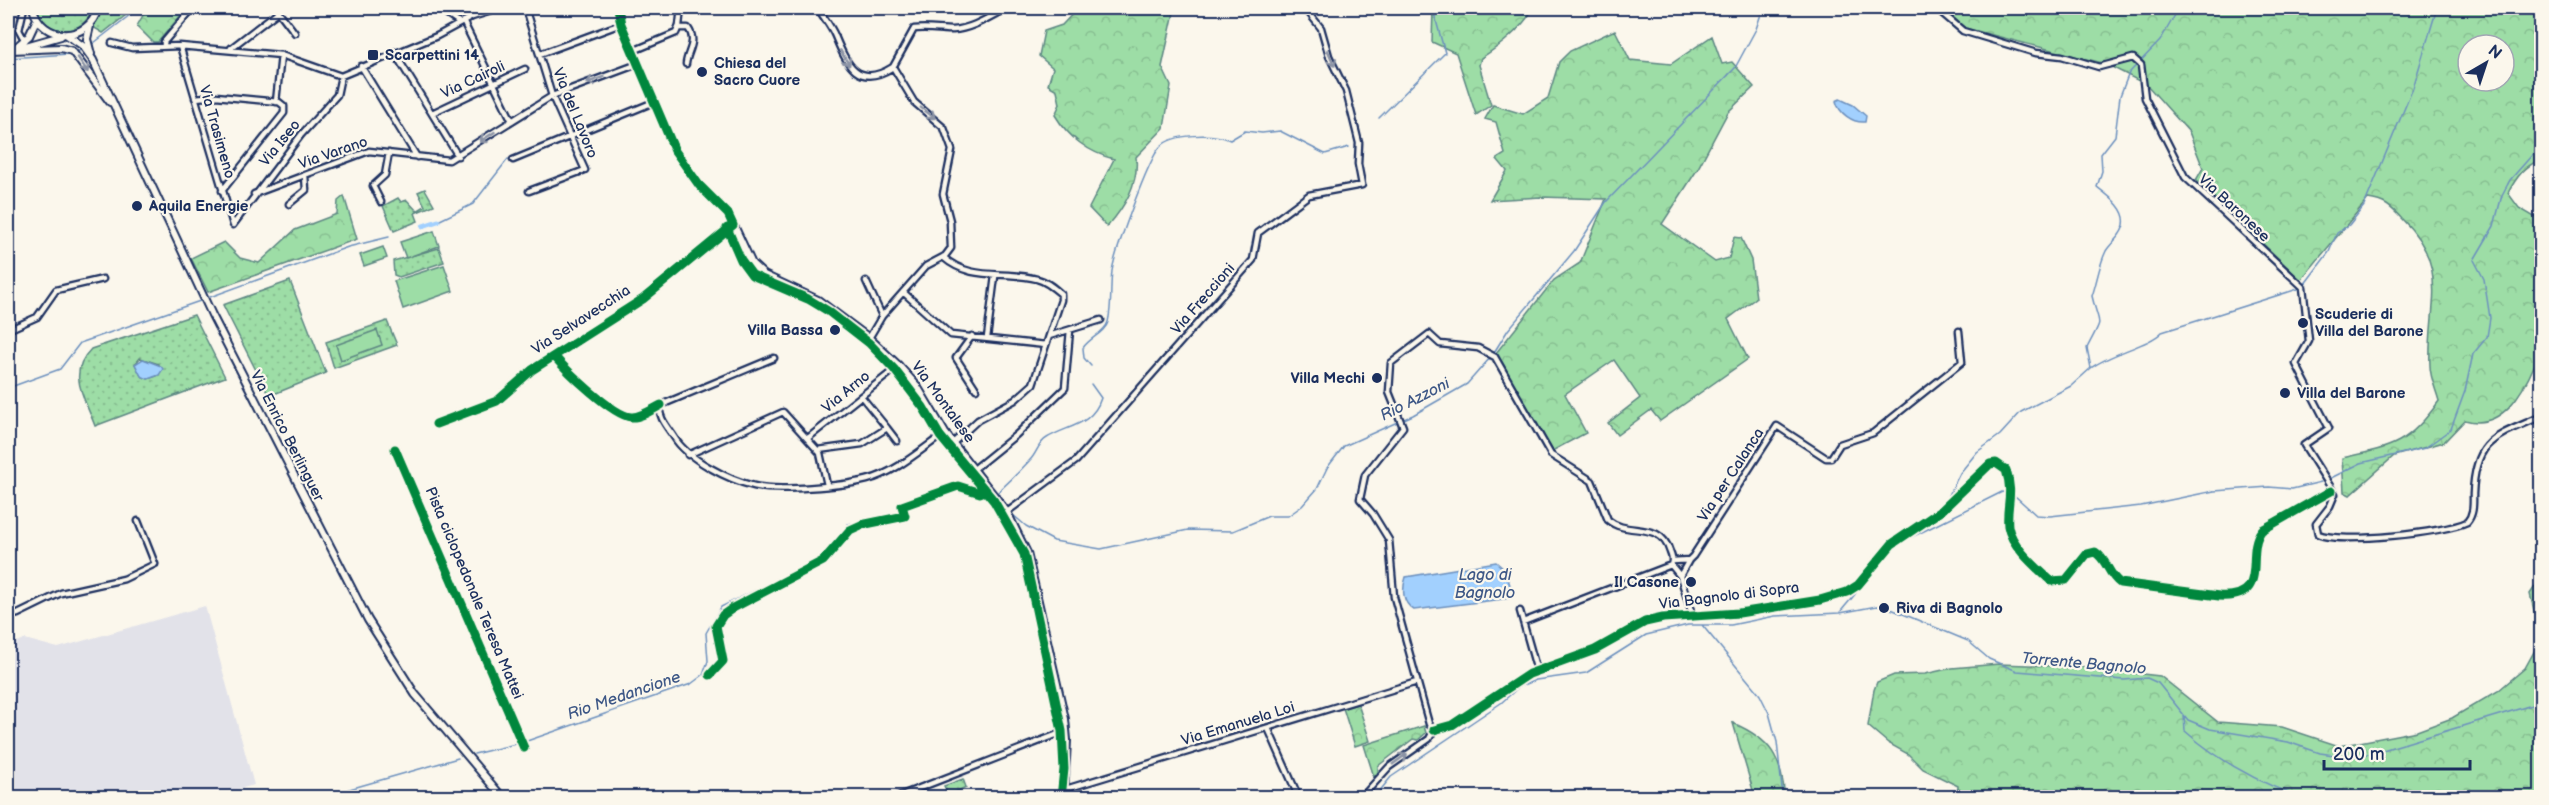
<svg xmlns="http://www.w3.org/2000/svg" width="2549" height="805" viewBox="0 0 2549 805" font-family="'Balsamiq Sans',sans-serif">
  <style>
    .built { fill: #e2e2e9 }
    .grass { fill: url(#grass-dots); stroke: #5c8682; stroke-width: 1.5; fill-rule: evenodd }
    .forest { fill: url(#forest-crowns); stroke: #5c8682; stroke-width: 1.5; fill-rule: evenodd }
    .pitch { fill: #9ddda6; stroke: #5c8682; stroke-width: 1.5 }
    .water { fill: #a2d0fe; stroke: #6c90be; stroke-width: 1.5 }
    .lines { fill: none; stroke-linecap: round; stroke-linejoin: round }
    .stream { stroke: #6c90be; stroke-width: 1.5 }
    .canal { stroke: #a2d0fe; stroke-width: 5 }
    .street-casing { stroke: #1b2f5e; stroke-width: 9 }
    .secondary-casing { stroke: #1b2f5e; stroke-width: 10 }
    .street { stroke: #fbf7ec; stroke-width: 4.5 }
    .secondary { stroke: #fbf7ec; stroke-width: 6 }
    .cycleway-casing { stroke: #fbf7ec; stroke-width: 13 }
    .cycleway { stroke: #00873e; stroke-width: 9 }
    .oneway { stroke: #8b93a5 }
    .poi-dot { fill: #1b2f5e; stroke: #fbf7ec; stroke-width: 2 }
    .labels { text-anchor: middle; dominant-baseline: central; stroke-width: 4.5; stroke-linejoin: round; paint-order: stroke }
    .poi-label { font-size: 15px; font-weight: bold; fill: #1b2f5e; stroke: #fbf7ec; text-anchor: start }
    .street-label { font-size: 15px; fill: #1b2f5e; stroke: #fbf7ec }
    .water-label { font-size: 16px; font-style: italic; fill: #3d5786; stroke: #fbf7ec }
  </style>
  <defs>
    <pattern id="grass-dots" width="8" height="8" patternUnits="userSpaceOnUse" patternTransform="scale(1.5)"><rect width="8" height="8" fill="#9ddda6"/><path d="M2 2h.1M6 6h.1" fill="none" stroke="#87be91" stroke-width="1.8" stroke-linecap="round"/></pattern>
    <pattern id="forest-crowns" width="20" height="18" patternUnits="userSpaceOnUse" patternTransform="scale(1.5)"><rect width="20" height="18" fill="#9ddda6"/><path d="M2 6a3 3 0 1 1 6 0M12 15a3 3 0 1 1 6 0" fill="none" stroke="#87be91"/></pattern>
  </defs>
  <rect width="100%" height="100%" fill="#fbf7ec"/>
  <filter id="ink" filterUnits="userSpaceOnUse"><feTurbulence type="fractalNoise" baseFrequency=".0167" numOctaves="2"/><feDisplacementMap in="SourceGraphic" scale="12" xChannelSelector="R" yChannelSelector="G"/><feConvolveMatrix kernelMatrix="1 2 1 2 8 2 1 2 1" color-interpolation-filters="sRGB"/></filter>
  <g filter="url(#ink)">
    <!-- built -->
    <path class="built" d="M205 606 254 785 208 797H164L162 794 147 798 8 797V645L25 639 58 648Z"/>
    <!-- grass -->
    <path class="grass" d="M37 8H93C84 37 45 37 37 8Z
      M102 8H135L103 33 93 27Z
      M425 189 434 205 415 213 418 221 394 231 383 206 398 198 401 202 407 200 417 211 425 206 418 192Z
      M439 248 444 262 399 277 394 275 393 261Z
      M290 281 326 373 269 396 223 305Z
      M194 315 225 377 95 426C85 398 66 374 91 349ZM140 358 159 364 157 376 148 379 141 376 135 364Z
      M387 321 397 345 334 368 326 342Z
      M963 779 966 787 951 794 947 792 944 786Z"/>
    <!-- forest -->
    <path class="forest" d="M147 8H187L158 42H153L137 26Z
      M1078 8H1175L1162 67 1171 86 1164 128 1136 157C1139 183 1124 208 1107 227L1089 208 1114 159C1089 153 1068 137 1055 115L1060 104 1057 90 1048 85 1053 68 1039 56 1044 31 1062 25Z
      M1433 8H1534C1520 30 1503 44 1481 58L1479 65 1491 105 1476 115 1456 53 1432 42Z
      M1943 8H2541V159C2524 167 2517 176 2508 193L2519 208 2536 218 2541 216V361L2535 364C2523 392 2502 431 2465 420L2444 442 2394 456 2350 495 2344 492 2342 458C2392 447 2408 445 2439 401 2436 390 2430 377 2430 366 2427 306 2452 268 2402 219 2391 207 2385 201 2368 199L2301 280 2196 180 2203 168 2189 132 2147 85 2106 64 1965 28ZM2468 45H2504V81H2468Z
      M1615 30 1630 60 1671 64 1712 36 1722 64 1732 62 1754 87 1728 112 1697 170 1662 224 1715 262 1729 258 1734 237 1741 238 1751 260 1756 298 1728 319 1748 359 1660 421 1651 410 1617 435 1608 423 1640 398 1614 360 1565 394 1586 433 1552 451 1496 353 1554 280 1580 263 1606 199 1541 197 1490 200 1507 171 1497 159 1505 154 1496 122 1485 119 1493 105 1523 114 1548 98 1559 62 1570 51Z
      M344 196 357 239 208 292 191 258 224 242 240 258 259 263 295 230 337 214 338 201Z
      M2541 578V797H1957L1958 786 1923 769 1908 754 1888 743 1868 726 1874 690 1877 682 1894 675 1925 674 1952 668 1999 664 2080 667 2160 676 2218 722 2282 727 2339 746 2417 731 2452 718 2498 691 2525 668 2541 639 2530 594Z
      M1358 704 1370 741 1355 746 1343 708Z
      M1733 723C1772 740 1781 757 1785 797H1755Z
      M1424 726 1426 733 1418 740 1413 739 1378 766V772L1374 777 1364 745Z"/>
    <!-- pitch -->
    <path class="pitch" d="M434 231 439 246 406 258 400 242Z
      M383 247 387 258 364 266 360 255Z
      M444 265 453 291 403 309 394 281Z
      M377 330 382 345 341 360 336 345Z"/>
    <!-- water -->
    <path class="water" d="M1840 99 1853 105 1866 116 1865 122C1852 123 1839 113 1836 101Z
      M143 359 161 366 163 369 159 375 148 379 141 376 135 364Z
      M1496 562 1505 570 1513 594 1511 598 1414 610C1402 603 1402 589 1406 577Z"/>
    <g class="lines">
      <!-- stream -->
      <path class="stream" d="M90 46 139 8
        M76 52 81 50
        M8 58 69 54
        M1379 118 1445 53 1434 13 1439 8
        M438 221 473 204 508 159
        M2304 285 2329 252 2337 233 2349 225 2364 206 2413 88 2437 8
        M210 297 348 247 389 237
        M1493 354 1508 330 1574 251 1606 202 1735 68 1756 29 1763 8
        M1091 366 1084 358 1083 348C1089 338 1105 333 1108 322 1112 306 1110 288 1112 271 1115 252 1148 160 1160 147 1173 133 1214 133 1230 140L1245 131 1262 133 1280 131 1325 154 1349 147
        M2091 368C2111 353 2150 345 2162 332L2301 288
        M8 388 60 369 80 343 200 301
        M2329 479 2361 463 2425 448 2451 429 2465 391 2473 354 2487 337 2490 318 2484 279 2474 260 2494 226 2502 195 2510 180 2540 146 2542 140
        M1948 497 1960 473 1977 452 2000 435 2021 412 2071 386 2091 368 2087 348C2104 314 2100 331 2092 296 2097 282 2099 265 2106 251 2111 243 2120 237 2123 228 2130 211 2109 196 2097 187L2102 171 2101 154 2115 136 2120 96 2129 73 2160 41 2179 8
        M1006 506 997 493C1009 482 1020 471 1030 460 1037 453 1038 443 1047 438 1068 425 1092 426 1101 398L1091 384
        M1012 514 1026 526 1054 541 1101 549 1188 530 1233 531 1269 516H1288L1302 506 1317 489 1327 468 1344 446 1413 415 1467 384 1490 358
        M1877 569 1900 543 2002 492 2014 495 2036 515 2050 516 2141 506 2214 491 2269 487 2292 489 2321 482
        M1841 611 1873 573
        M1702 625 1760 695 1769 713 1777 742 1783 798
        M2184 716 2185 731C2219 761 2260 783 2302 798
        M474 754 524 742 691 684 703 675 708 661 706 633 721 607 809 564 825 554 848 524 901 512 951 490 981 498
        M318 798 458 758
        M1374 798 1391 777 1501 703 1519 687 1536 680 1586 673 1646 635 1688 625H1731L1775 616 1840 613 1877 606 1891 609 1968 641 1989 659 2017 671 2124 680 2147 678 2158 683 2188 720 2210 729 2288 742 2320 753 2348 757 2373 753 2542 702"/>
      <!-- canal -->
      <path class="canal" d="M423 226 438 221"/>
      <defs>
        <path id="street" d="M24 8 19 30 25 41
          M276 8 295 33
          M437 8 459 23
          M525 8 552 96 585 170 529 191
          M818 8C823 17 831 26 835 36 847 65 858 89 893 67L914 29C928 27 940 30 953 30 972 29 991 16 1007 8
          M1936 8 1963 31 2036 53 2062 56 2099 67 2133 58 2141 65 2145 98 2185 177 2303 287 2309 341 2296 364 2329 428 2304 445 2335 494 2330 506 2316 524 2318 534C2341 544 2444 533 2467 522 2474 514 2473 504 2473 494 2475 438 2496 437 2542 416
          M463 21 512 121
          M679 28H688C698 42 687 51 686 64
          M112 43 132 48 180 46 281 55 341 76 437 36 472 17 501 8
          M164 46V42L193 8
          M180 46 233 225
          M231 48 279 11
          M633 51 676 33 679 26 681 8
          M394 52 458 156
          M540 54 621 24
          M361 66 417 157
          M195 98 216 96 279 102 284 106V113L222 191
          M276 102 281 55
          M432 113 525 69
          M513 160 654 102
          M254 194 369 151 449 160 552 96 638 64
          M381 202 373 186 385 175 389 153
          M289 204 306 190 305 175
          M233 225 301 135 337 95 341 76
          M727 228 733 225
          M943 257C971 282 1004 270 1037 279 1046 281 1054 288 1061 294V300L1033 384 1015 400 978 420 953 443
          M866 281 882 316
          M903 292 951 335 1046 345
          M8 330 37 317 56 290 103 279
          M972 336 956 358 976 389
          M1049 336 1101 320
          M869 338 882 316 926 266 945 256 951 248 950 221 943 194 952 150 944 128 914 102 893 67
          M987 338 995 276
          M774 358 661 405C656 415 669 429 674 437 687 459 729 480 754 486 778 492 842 486 867 480 895 473 922 449 945 433
          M887 428 897 441
          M808 438 899 366
          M818 450 862 444 887 428 861 396
          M688 455 783 412 820 453 827 485
          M974 469 1016 435 1065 388 1070 330
          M1007 512 1076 461 1253 260 1258 233 1309 195 1362 185 1358 164 1359 143 1346 91 1329 56 1321 28 1305 8
          M1673 561 1689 560 1693 556 1777 426 1826 458H1831L1840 444 1873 433 1962 362 1959 331
          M1680 576 1689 560
          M1520 611 1537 671
          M8 616 18 614 61 593 124 579 155 564 138 521
          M1523 622 1671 565
          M1268 728 1299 798
          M1434 730 1452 725 1529 674 1595 650 1645 622 1663 618 1739 613 1820 600 1847 592 1858 585 1892 544 1942 510 1990 464 1996 463 2006 470C2014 495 2006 504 2008 526 2011 546 2036 567 2051 581L2066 580 2087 554 2095 552C2107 559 2108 575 2120 583L2219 596C2273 599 2243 553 2262 530L2331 491
          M1434 730 1429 724 1394 597 1389 540 1373 514 1360 499 1365 475 1403 427 1389 392 1391 363 1429 334 1440 344 1478 348 1495 357 1551 455 1592 481 1608 520C1628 537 1660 519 1670 552 1672 557 1673 560 1671 565L1680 576 1693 617
          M1066 789 1417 682
          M894 798 1066 731
          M1361 798 1389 767 1429 739 1434 730"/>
        <path id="secondary" d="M33 8C41 43 89 43 98 8
          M618 8 621 24 675 151 699 185 730 217 752 264 764 275 818 300 869 338 899 366 917 386 945 433 1007 512 1027 553 1065 719 1067 740 1064 798
          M90 26 87 39 91 54
          M67 35 83 46 93 60 212 315 368 620 415 694 503 798
          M16 47 29 36 37 19
          M19 48 61 36
          M11 50 61 48 72 51 110 102"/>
      </defs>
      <!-- street casing -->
      <use href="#street" class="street-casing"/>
      <!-- secondary casing -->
      <use href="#secondary" class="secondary-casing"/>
      <!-- street -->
      <use href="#street" class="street"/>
      <!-- secondary -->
      <use href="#secondary" class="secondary"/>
      <defs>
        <path id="cycleway" d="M727 228 741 260 752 275 808 299 828 311 869 343 894 369 923 407 940 436 994 501 1024 554 1062 731 1064 769 1061 798
          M554 356C567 371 612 415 631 417 640 418 653 409 661 405
          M436 424 497 401 532 370 643 299 733 225 728 214 699 185 675 151 621 24 618 8
          M395 449 524 748
          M710 675 723 661 716 626 723 615 733 608 823 561 850 530 861 525 905 516 902 506 958 486 980 493 986 490
          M1434 730 1452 725 1529 674 1595 650 1645 622 1663 618 1739 613 1820 600 1847 592 1858 585 1892 544 1942 510 1990 464 1996 463 2006 470C2014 495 2006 504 2008 526 2011 546 2036 567 2051 581L2066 580 2087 554 2095 552C2107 559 2108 575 2120 583L2219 596C2273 599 2243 553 2262 530L2331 491"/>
      </defs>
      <!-- cycleway casing -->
      <use href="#cycleway" class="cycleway-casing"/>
      <!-- cycleway -->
      <use href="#cycleway" class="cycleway"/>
    </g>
    <!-- one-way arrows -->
    <defs><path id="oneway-shaft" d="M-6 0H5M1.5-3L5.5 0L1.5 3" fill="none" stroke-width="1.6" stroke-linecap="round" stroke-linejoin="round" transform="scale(1.5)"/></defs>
    <g class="oneway">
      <use href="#oneway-shaft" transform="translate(845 58) rotate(59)"/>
      <use href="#oneway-shaft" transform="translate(1331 58) rotate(67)"/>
      <use href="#oneway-shaft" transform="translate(83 65) rotate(56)"/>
      <use href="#oneway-shaft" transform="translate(595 80) rotate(160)"/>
      <use href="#oneway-shaft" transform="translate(928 113) rotate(37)"/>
      <use href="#oneway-shaft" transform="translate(487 137) rotate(147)"/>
      <use href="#oneway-shaft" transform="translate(1400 759) rotate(-36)"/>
    </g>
  </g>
  <!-- markers -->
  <g class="poi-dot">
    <rect x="367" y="49" width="12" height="12" rx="3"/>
    <circle cx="702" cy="72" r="6"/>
    <circle cx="137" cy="206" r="6"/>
    <circle cx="2303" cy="323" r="6"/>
    <circle cx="835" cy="330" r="6"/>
    <circle cx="1377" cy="378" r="6"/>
    <circle cx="2285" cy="393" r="6"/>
    <circle cx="1691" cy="582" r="6"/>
    <circle cx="1884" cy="608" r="6"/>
  </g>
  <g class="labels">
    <!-- poi labels -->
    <g class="poi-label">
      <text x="385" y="55">Scarpettini 14</text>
      <text x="714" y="63">Chiesa del<tspan x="714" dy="17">Sacro Cuore</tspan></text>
      <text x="149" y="206">Aquila Energie</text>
      <text x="2315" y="314">Scuderie di<tspan x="2315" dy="17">Villa del Barone</tspan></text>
      <text x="823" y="330" text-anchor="end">Villa Bassa</text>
      <text x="1365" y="378" text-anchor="end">Villa Mechi</text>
      <text x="2297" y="393">Villa del Barone</text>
      <text x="1679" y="582" text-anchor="end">Il Casone</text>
      <text x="1896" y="608">Riva di Bagnolo</text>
    </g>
    <!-- street labels -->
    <g class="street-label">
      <text transform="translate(473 80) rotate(-25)">Via Cairoli</text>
      <text transform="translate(575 113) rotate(68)">Via del Lavoro</text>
      <text transform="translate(217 132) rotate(74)">Via Trasimeno</text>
      <text transform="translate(280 143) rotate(-51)">Via Iseo</text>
      <text transform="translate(333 153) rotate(-19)">Via Varano</text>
      <text transform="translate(2234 208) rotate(43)">Via Baronese</text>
      <text transform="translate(1203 299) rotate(-49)">Via Freccioni</text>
      <text transform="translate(581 320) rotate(-33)">Via Selvavecchia</text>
      <text transform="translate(846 392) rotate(-39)">Via Arno</text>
      <text transform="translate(943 402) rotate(54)">Via Montalese</text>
      <text transform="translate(287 436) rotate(63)">Via Enrico Berlinguer</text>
      <text transform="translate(1731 475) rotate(-57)">Via per Calanca</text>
      <text transform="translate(474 593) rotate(67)">Pista ciclopedonale Teresa Mattei</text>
      <text transform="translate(1729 596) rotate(-7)">Via Bagnolo di Sopra</text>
      <text transform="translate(1238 724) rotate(-17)">Via Emanuela Loi</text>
    </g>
    <!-- water labels -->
    <g class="water-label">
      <text transform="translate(1415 400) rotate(-27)">Rio Azzoni</text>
      <text x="1485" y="575">Lago di<tspan x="1485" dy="18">Bagnolo</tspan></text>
      <text transform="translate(2084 664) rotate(5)">Torrente Bagnolo</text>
      <text transform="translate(624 696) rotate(-19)">Rio Medancione</text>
    </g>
  </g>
  <!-- margin -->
  <rect width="2549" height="805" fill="none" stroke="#fbf7ec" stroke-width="30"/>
  <rect x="15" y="15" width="2519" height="775" fill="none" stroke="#1b2f5e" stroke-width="2" filter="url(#ink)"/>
  <!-- north arrow -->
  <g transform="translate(2486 63) rotate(39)"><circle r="28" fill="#fbf7ec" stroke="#a1a7b3" stroke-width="1.5"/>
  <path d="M0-4.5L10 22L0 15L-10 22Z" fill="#1b2f5e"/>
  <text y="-9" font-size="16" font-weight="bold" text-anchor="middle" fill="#1b2f5e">N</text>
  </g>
  <!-- scale -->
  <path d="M2324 760v9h146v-9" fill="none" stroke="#1b2f5e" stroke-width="3"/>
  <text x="2333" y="760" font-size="18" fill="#1b2f5e" stroke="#fbf7ec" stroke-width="4.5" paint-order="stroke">200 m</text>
</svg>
